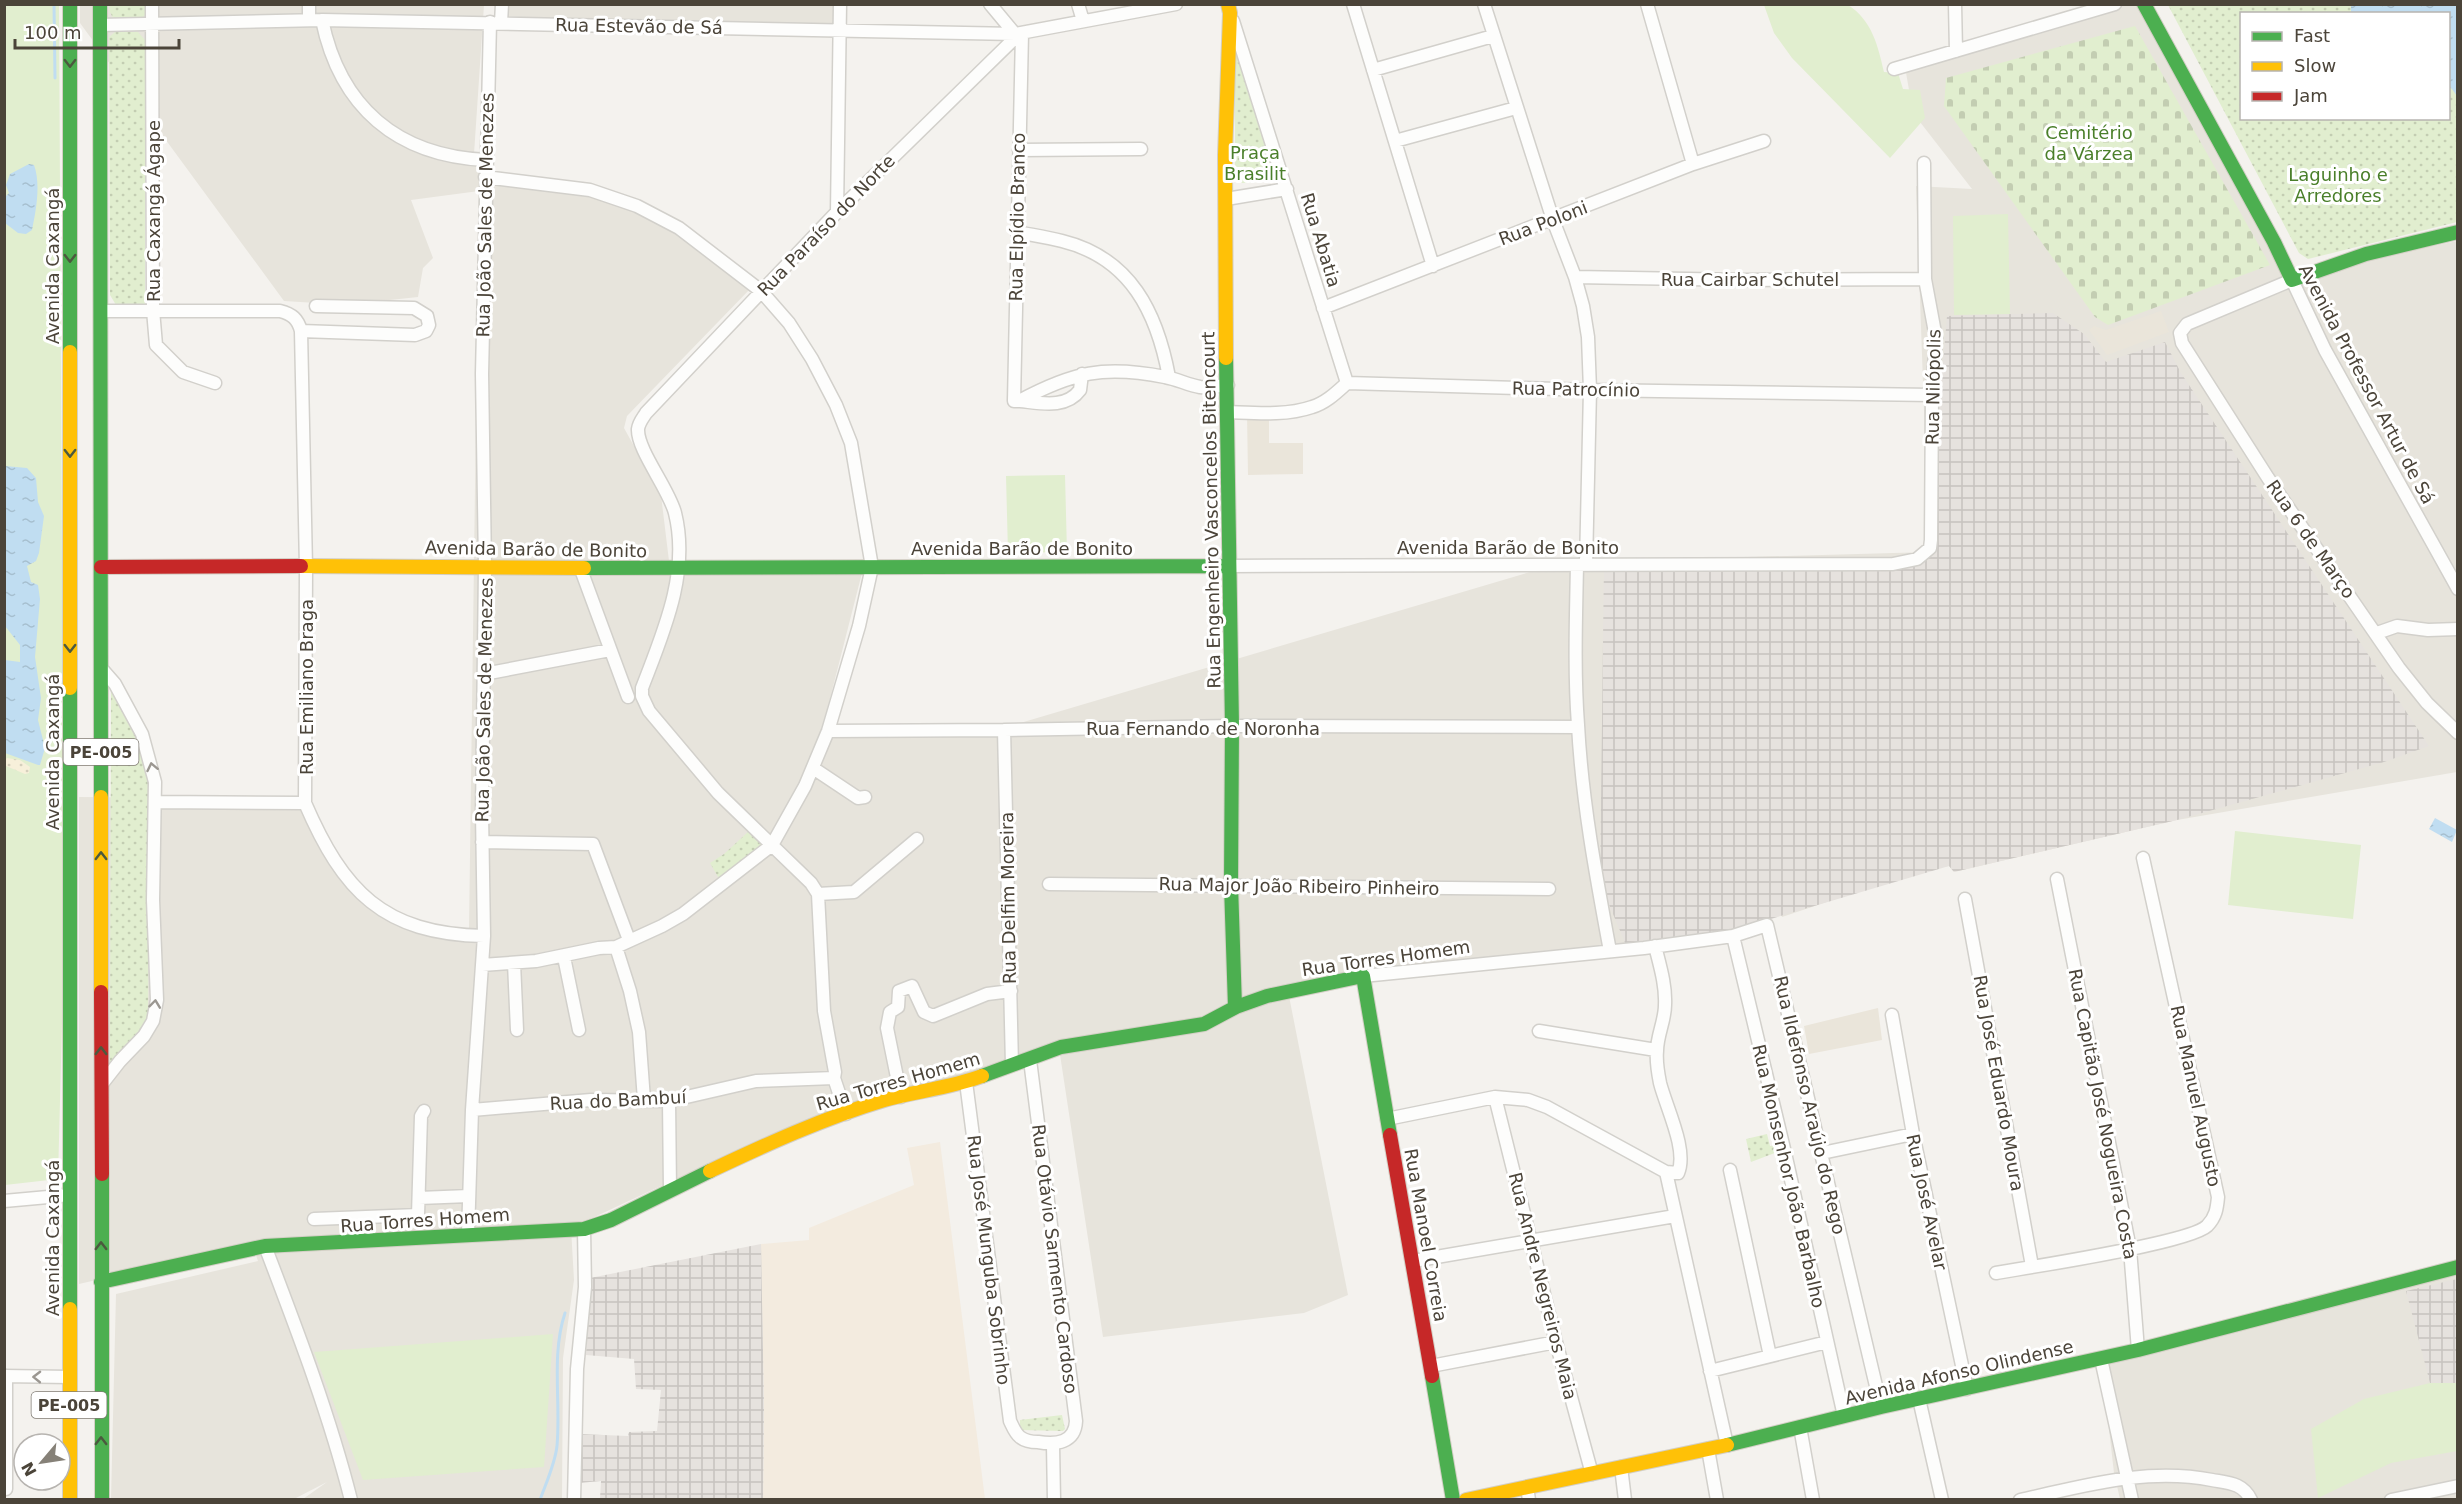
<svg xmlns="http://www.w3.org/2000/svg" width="2462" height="1504" viewBox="0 0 2462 1504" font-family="'DejaVu Sans',sans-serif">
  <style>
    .residential { fill: #e7e4dc }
    .commercial { fill: #f3ebdf }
    .industrial { fill: url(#industrial-grid) }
    .education { fill: #eae5da }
    .grass { fill: #e1eecf }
    .sand { fill: url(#sand-dots) }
    .cemetery { fill: url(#cemetery-stones) }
    .park { fill: url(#park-dots); fill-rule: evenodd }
    .water { fill: url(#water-ripples) }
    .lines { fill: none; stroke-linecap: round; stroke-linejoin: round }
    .stream { stroke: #c0ddf1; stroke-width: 3 }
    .street-casing { stroke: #d2d0cb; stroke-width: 15 }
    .fast-casing { stroke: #d3cfc5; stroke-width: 16 }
    .slow-casing { stroke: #d3cfc5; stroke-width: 16 }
    .jam-casing { stroke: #d3cfc5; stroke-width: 16 }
    .street { stroke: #fdfdfc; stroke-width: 12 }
    .fast { stroke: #4caf50; stroke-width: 14 }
    .slow { stroke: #ffc107; stroke-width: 14 }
    .jam { stroke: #c62828; stroke-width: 14 }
    .oneway { stroke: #4b593e }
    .oneway2 { stroke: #9b9791 }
    .labels { text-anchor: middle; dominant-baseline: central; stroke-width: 6; stroke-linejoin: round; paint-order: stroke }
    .shield { fill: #fff; stroke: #817c74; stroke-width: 1.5 }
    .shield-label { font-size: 16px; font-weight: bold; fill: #4b4439 }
    .street-label { font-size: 18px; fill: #4b4439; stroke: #fff }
    .park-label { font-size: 18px; fill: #4a7f2a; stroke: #fff }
  </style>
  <defs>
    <pattern id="industrial-grid" width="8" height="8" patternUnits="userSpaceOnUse" patternTransform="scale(1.5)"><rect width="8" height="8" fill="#e6e2de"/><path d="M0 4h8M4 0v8" fill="none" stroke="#c7c3bf"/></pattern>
    <pattern id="sand-dots" width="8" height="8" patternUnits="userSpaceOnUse" patternTransform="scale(1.5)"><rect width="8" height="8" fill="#f7f0da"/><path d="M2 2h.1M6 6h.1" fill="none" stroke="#d5cfbc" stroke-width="1.8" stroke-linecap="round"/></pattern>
    <pattern id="cemetery-stones" width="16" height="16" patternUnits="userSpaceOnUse" patternTransform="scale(1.5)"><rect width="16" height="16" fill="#e1eecf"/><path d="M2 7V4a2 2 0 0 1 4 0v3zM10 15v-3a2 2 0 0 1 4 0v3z" fill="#c3cdb2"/></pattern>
    <pattern id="park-dots" width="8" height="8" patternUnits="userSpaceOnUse" patternTransform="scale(1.5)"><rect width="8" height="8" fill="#e1eecf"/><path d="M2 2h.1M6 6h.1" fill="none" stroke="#c3cdb2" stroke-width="1.8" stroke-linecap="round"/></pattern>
    <pattern id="water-ripples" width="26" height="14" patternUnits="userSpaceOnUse" patternTransform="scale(1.5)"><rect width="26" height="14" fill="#c0ddf1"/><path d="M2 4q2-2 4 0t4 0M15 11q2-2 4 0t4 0" fill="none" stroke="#a6bfcf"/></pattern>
  </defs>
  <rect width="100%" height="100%" fill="#f4f2ee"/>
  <!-- residential -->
  <path class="residential" d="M505 4H833L834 26 505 19Z
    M80 5H484L474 154 480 172 490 180 578 187 669 223 750 289 627 416 624 428 661 495 669 561 864 565 823 726 997 730 1564 562 1929 552 1916 186 1972 189 1913 113 1904 61 2096 5H2140L2286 278 2457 241V772L2177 820 1954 872 1949 866 1919 871 1782 917 1780 911 1626 944 1287 986 1348 1295 1304 1313 1103 1337 1059 1048 755 1142 571 1228 574 1280 563 1358 562 1499H303L327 1482 294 1499H111L116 1294 258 1261 252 1244 79 1284V797L297 799 326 859 364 899 433 931 469 930 479 191 411 200 433 258 423 268 418 297 390 300 382 307 284 301 80 23Z
    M2457 1264V1499H2120L2114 1473 2101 1359Z"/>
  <!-- commercial -->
  <path class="commercial" d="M940 1142 985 1499H763L764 1409 761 1244 809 1240V1228L914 1185 907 1148Z"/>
  <!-- industrial -->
  <path class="industrial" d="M2053 313 2084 334 2106 362 2165 342 2181 373 2429 746 2384 762 2177 820 1954 872 1949 866 1740 928 1626 945 1600 883 1604 562 1926 559 1947 316Z
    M761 1244 764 1409 763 1499H600L601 1481 579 1483V1434L628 1436 629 1432 657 1431 661 1390 636 1389 634 1359 586 1355 590 1278Z
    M2457 1279V1383H2430L2406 1291Z"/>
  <!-- education -->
  <path class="education" d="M2161 311 2169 332 2107 355 2089 330 2094 326 2106 330Z
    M1247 414 1269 415V443H1303V474L1248 475Z
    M1878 1008 1882 1040 1809 1054 1804 1026Z"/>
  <!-- grass -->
  <path class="grass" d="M59 4 64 945 58 1179 5 1185 4 5Z
    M1764 5H1848C1872 20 1878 46 1884 72L1898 73 1903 89 1920 90 1925 118 1890 158 1792 58 1774 33Z
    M2008 214 2010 314 1954 315 1953 216Z
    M1065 475 1067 552 1008 553 1006 476Z
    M2235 831 2361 845 2353 919 2228 905Z
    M553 1334 544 1467 363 1480 314 1352Z
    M2430 1383H2457V1451L2391 1463 2318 1498 2311 1429 2364 1399Z"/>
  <!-- sand -->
  <path class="sand" d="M7 758 20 760 30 767 29 773 25 774 6 766 5 760Z"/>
  <!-- cemetery -->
  <path class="cemetery" d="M2135 26 2270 265 2108 325 2095 317 1944 106 1946 78Z"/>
  <!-- park -->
  <path class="park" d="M109 5H145V15L142 19 114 20 110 12Z
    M2168 5H2457V222L2308 259 2299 253ZM2242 14H2448V118H2242Z
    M115 32H138L145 40V305H116L110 295 109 37Z
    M1235 46 1278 181 1242 183 1235 179Z
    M111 690C131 718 142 750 150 784L148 1016 144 1026 113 1063H110Z
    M749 831 764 843 721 882 710 863 724 854Z
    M1767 1134 1770 1146 1781 1144 1780 1151 1751 1162 1746 1139Z
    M1062 1415 1065 1429 1063 1431 1020 1430V1420Z"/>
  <!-- water -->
  <path class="water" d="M2351 5H2457V96L2449 85 2448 14 2351 13Z
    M29 164 34 165C41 184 36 211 32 230L26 234 18 233 5 223 4 198 9 193 6 185 10 174Z
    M5 466 27 468 36 478 38 502 44 516 39 553 36 561 27 566 31 582 38 585 40 599 35 657 41 698 38 720 45 748 40 765H38L5 753V660L20 662V645L5 626Z
    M2435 818 2457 830 2452 842 2429 829Z"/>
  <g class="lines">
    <!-- stream -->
    <path class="stream" d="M54 4 55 78
      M540 1500C546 1483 555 1464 557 1446 561 1402 551 1355 565 1313"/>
    <defs>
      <path id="street" d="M152 4 153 310 156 345 183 372 215 383
        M309 4V20
        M990 4 1015 34
        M1078 4 1083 21
        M1353 4 1433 266
        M1484 4 1553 220 1575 277 1583 306 1588 337 1590 390 1586 565
        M1647 4 1693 164
        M1955 4 1956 51
        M322 20C340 107 397 156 486 160
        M1233 21 1347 383
        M501 23 502 4
        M100 25 322 20 1015 34 1176 4
        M1022 33 1014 401H1019C1073 372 1104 365 1165 377 1177 379 1188 385 1200 387 1209 388 1219 386 1228 385
        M1894 69 2115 4
        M1373 70 1493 36
        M1395 141 1516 108
        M1019 150 1141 149
        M1226 199 1287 189
        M837 212 840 4
        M1017 232C1032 235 1047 237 1062 241 1131 258 1157 313 1169 377
        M1575 277 1743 280 1925 279
        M1323 308 1693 164 1764 141
        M101 311H280C292 314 298 319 301 331L306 567 305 803C343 891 383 934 484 936
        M301 331 415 335 426 331 429 325 427 316 414 308 316 306
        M1020 401C1041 403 1066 409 1080 390L1082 374
        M1228 412C1255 413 1286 416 1312 407 1326 403 1337 392 1347 383L1590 390 1932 395
        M1577 565C1576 618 1574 671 1578 725 1582 801 1596 876 1610 951
        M1228 566 1893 564 1917 559 1930 548 1931 540 1932 395 1936 338 1925 279 1924 163
        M580 567 628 697
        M2458 589 2325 350 2292 280 2187 324 2180 333 2182 343 2268 478 2399 668 2427 703 2458 733
        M2377 633 2397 626 2428 630 2458 629
        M101 668 115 684 142 734 155 782 153 900 157 1000 153 1021 144 1036 120 1061 102 1084
        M484 674 610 650
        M1004 730 1012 1065
        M828 731 1004 730 1232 726 1578 727
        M813 768 858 798 865 797
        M156 802 305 803
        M482 842 593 844 629 940
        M2057 879 2130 1249 2138 1350
        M1049 884 1549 889
        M818 894 854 892 917 839
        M1965 899 2032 1266
        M1733 936 1785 1153 1844 1416
        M616 947 630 991 639 1032 644 1100
        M564 957 579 1030
        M514 963 517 1030
        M482 965 536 961 599 948 616 947 662 926 683 914 772 845 805 786 828 731 859 626 872 567 851 443 836 405 812 359 789 323 761 291 679 228 637 206 590 190 485 177
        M1363 976 1644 948 1733 936 1767 925 1881 1407
        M1892 1015 1913 1134 1967 1389
        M1539 1031 1656 1050
        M966 1082 1010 1421C1013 1427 1015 1433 1020 1437 1025 1441 1032 1442 1038 1442 1056 1445 1075 1443 1076 1421L1030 1060
        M901 1097 887 1028 890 1012 898 1007 899 991 912 986 924 1012 933 1016 987 994 1011 991
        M1495 1097 1556 1342 1592 1474
        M669 1101 670 1190
        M472 1110 591 1100 669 1101 756 1081 834 1078
        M846 1114 834 1078 835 1072 824 1011 818 894 811 883 718 793 649 711 642 696V688C663 633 690 573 675 513 669 489 637 450 638 429 639 422 643 418 646 413L837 212 1019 34
        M1387 1119 1495 1097 1528 1100 1547 1107 1666 1172 1678 1173C1688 1150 1666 1107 1660 1083 1658 1073 1656 1061 1657 1051 1657 1035 1665 1021 1665 1005 1666 985 1660 966 1655 946
        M1822 1153 1913 1134
        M1730 1170 1770 1356
        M1666 1172 1727 1445
        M419 1198 469 1196
        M4 1201 70 1195
        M314 1219 418 1215 421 1116 424 1111
        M468 1234 472 1110 484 936 482 814 485 566 482 374 490 22
        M265 1246C297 1330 329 1413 351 1500
        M1413 1261 1675 1216
        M1996 1273C2030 1267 2189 1243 2207 1226 2216 1217 2217 1208 2218 1197L2143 858
        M2101 1359 2132 1500
        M1431 1366 1556 1342
        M1710 1371 1827 1342
        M4 1376 69 1377
        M1919 1399 1942 1500
        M1800 1427 1813 1500
        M1053 1445 1054 1500
        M1708 1449 1717 1500
        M1621 1467 1625 1500
        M1527 1487 1529 1500
        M6 1489V1376
        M574 1500 577 1369 585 1287 584 1229
        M2020 1500C2085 1486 2146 1467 2212 1480 2229 1483 2243 1483 2251 1500
        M2391 1500 2458 1486"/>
      <path id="fast" d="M70 4V352
        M100 4 101 797
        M2144 4 2274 242 2292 280 2366 254 2458 232
        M1226 358 1232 726 1231 885 1235 1007
        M584 568 1228 566
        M70 688V1309
        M982 1076 1061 1047 1204 1024 1236 1007 1267 996 1363 976 1390 1135
        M102 1174V1500
        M101 1282 265 1246 584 1229 611 1220 710 1171
        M1432 1376 1453 1500
        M1727 1445 1881 1407 2138 1350 2458 1267"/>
      <path id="slow" d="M70 352V688
        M1226 358 1225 155 1230 13 1228 4
        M301 566 584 568
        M101 797V992
        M710 1171C767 1144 824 1118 884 1100 916 1091 950 1088 982 1076
        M70 1309V1500
        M1466 1500 1727 1445"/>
      <path id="jam" d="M101 567 301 566
        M101 992 102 1174
        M1390 1135 1432 1376"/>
    </defs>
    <!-- street casing -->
    <use href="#street" class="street-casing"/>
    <!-- fast casing -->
    <use href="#fast" class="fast-casing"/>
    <!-- slow casing -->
    <use href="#slow" class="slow-casing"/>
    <!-- jam casing -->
    <use href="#jam" class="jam-casing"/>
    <!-- street -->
    <use href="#street" class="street"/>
    <!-- fast -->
    <use href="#fast" class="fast"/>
    <!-- slow -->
    <use href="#slow" class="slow"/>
    <!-- jam -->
    <use href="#jam" class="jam"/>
  </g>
  <!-- one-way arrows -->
  <defs><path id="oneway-chevron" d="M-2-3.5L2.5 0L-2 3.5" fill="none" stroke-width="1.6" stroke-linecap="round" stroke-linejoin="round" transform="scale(1.5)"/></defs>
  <g class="oneway">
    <use href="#oneway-chevron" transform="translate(70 63) rotate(90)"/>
    <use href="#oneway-chevron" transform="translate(70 258) rotate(90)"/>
    <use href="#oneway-chevron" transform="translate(70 453) rotate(90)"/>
    <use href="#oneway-chevron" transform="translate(70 648) rotate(90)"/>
    <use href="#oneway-chevron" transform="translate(101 856) rotate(-90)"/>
    <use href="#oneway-chevron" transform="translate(101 1051) rotate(-90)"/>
    <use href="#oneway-chevron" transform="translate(101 1246) rotate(-90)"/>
    <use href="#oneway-chevron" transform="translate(101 1441) rotate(-90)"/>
  </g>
  <g class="oneway2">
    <use href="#oneway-chevron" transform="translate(152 767) rotate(-102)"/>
    <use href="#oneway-chevron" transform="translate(155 1004) rotate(-83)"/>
    <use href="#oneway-chevron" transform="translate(37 1377) rotate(-179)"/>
  </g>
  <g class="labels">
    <!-- shield labels -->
    <g class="shield">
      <rect x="63.5" y="739" width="75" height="26" rx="4.5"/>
      <rect x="31.5" y="1392" width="75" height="26" rx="4.5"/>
    </g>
    <g class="shield-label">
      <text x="101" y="752">PE-005</text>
      <text x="69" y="1405">PE-005</text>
    </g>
    <!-- street labels -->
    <g class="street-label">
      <text transform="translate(639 26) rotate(1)">Rua Estevão de Sá</text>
      <text transform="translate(153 211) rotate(-90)">Rua Caxangá Ágape</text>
      <text transform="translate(485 215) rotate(-89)">Rua João Sales de Menezes</text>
      <text transform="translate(1017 217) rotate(-89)">Rua Elpídio Branco</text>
      <text transform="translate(1543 223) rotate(-21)">Rua Poloni</text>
      <text transform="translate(826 225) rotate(-46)">Rua Paraíso do Norte</text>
      <text transform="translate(1321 240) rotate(73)">Rua Abatia</text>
      <text transform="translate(52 266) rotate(-90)">Avenida Caxangá</text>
      <text x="1750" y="279">Rua Cairbar Schutel</text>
      <text transform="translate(2367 384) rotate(62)">Avenida Professor Artur de Sá</text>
      <text transform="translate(1933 387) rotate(-89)">Rua Nilópolis</text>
      <text transform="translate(1576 389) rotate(1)">Rua Patrocínio</text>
      <text transform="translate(1211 510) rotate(-91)">Rua Engenheiro Vasconcelos Bitencourt</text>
      <text transform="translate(2311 539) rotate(55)">Rua 6 de Março</text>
      <text x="1508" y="547">Avenida Barão de Bonito</text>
      <text x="1022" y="548">Avenida Barão de Bonito</text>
      <text transform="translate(536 549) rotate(1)">Avenida Barão de Bonito</text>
      <text transform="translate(306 687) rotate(-90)">Rua Emiliano Braga</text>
      <text transform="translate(484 700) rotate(-89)">Rua João Sales de Menezes</text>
      <text x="1203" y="728">Rua Fernando de Noronha</text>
      <text transform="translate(52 752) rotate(-90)">Avenida Caxangá</text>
      <text transform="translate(1299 886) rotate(1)">Rua Major João Ribeiro Pinheiro</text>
      <text transform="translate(1008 898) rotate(-91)">Rua Delfim Moreira</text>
      <text transform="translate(1386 958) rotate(-8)">Rua Torres Homem</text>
      <text transform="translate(898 1081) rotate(-16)">Rua Torres Homem</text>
      <text transform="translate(1999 1083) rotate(80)">Rua José Eduardo Moura</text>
      <text transform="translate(2196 1096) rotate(78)">Rua Manuel Augusto</text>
      <text transform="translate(618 1100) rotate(-3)">Rua do Bambuí</text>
      <text transform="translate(1810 1105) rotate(77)">Rua Ildefonso Araújo do Rego</text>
      <text transform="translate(2103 1114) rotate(79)">Rua Capitão José Nogueira Costa</text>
      <text transform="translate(1789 1176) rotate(77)">Rua Monsenhor João Barbalho</text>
      <text transform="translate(1927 1202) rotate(78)">Rua José Avelar</text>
      <text transform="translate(425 1220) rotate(-4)">Rua Torres Homem</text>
      <text transform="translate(1426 1235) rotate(80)">Rua Manoel Correia</text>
      <text transform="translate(52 1238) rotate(-90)">Avenida Caxangá</text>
      <text transform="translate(1055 1259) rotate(83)">Rua Otávio Sarmento Cardoso</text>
      <text transform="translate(989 1260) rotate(83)">Rua José Munguba Sobrinho</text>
      <text transform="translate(1543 1286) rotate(76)">Rua Andre Negreiros Maia</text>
      <text transform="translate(1959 1372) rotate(-13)">Avenida Afonso Olindense</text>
    </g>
    <!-- park labels -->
    <g class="park-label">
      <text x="2089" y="132">Cemitério<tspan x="2089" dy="21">da Várzea</tspan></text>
      <text x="1255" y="152">Praça<tspan x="1255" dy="21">Brasilit</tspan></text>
      <text x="2338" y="174">Laguinho e<tspan x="2338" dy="21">Arredores</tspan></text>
    </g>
  </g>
  <!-- border -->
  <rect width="2462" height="1504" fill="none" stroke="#4b4439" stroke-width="12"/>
  <!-- legend -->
  <rect x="2240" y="12" width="210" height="108" fill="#ffffff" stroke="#b7b4b0" stroke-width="1.5"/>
  <rect x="2252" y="32" width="30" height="9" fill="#4caf50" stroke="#b7b4b0" stroke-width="1.5"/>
  <text x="2294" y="42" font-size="18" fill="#4b4439">Fast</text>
  <rect x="2252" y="62" width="30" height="9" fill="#ffc107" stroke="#b7b4b0" stroke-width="1.5"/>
  <text x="2294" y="72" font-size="18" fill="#4b4439">Slow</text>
  <rect x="2252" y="92" width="30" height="9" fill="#c62828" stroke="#b7b4b0" stroke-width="1.5"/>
  <text x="2294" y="102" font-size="18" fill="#4b4439">Jam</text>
  <!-- north arrow -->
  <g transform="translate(42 1462) rotate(241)"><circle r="28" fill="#ffffff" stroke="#b7b4b0" stroke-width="1.5"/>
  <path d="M0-4.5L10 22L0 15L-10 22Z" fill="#868178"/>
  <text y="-9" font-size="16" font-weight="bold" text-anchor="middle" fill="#4b4439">N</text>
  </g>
  <!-- scale -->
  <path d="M15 39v9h164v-9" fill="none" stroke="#4b4439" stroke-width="3"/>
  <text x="24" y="39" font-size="18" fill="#4b4439" stroke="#ffffff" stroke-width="4.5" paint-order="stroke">100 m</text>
</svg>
